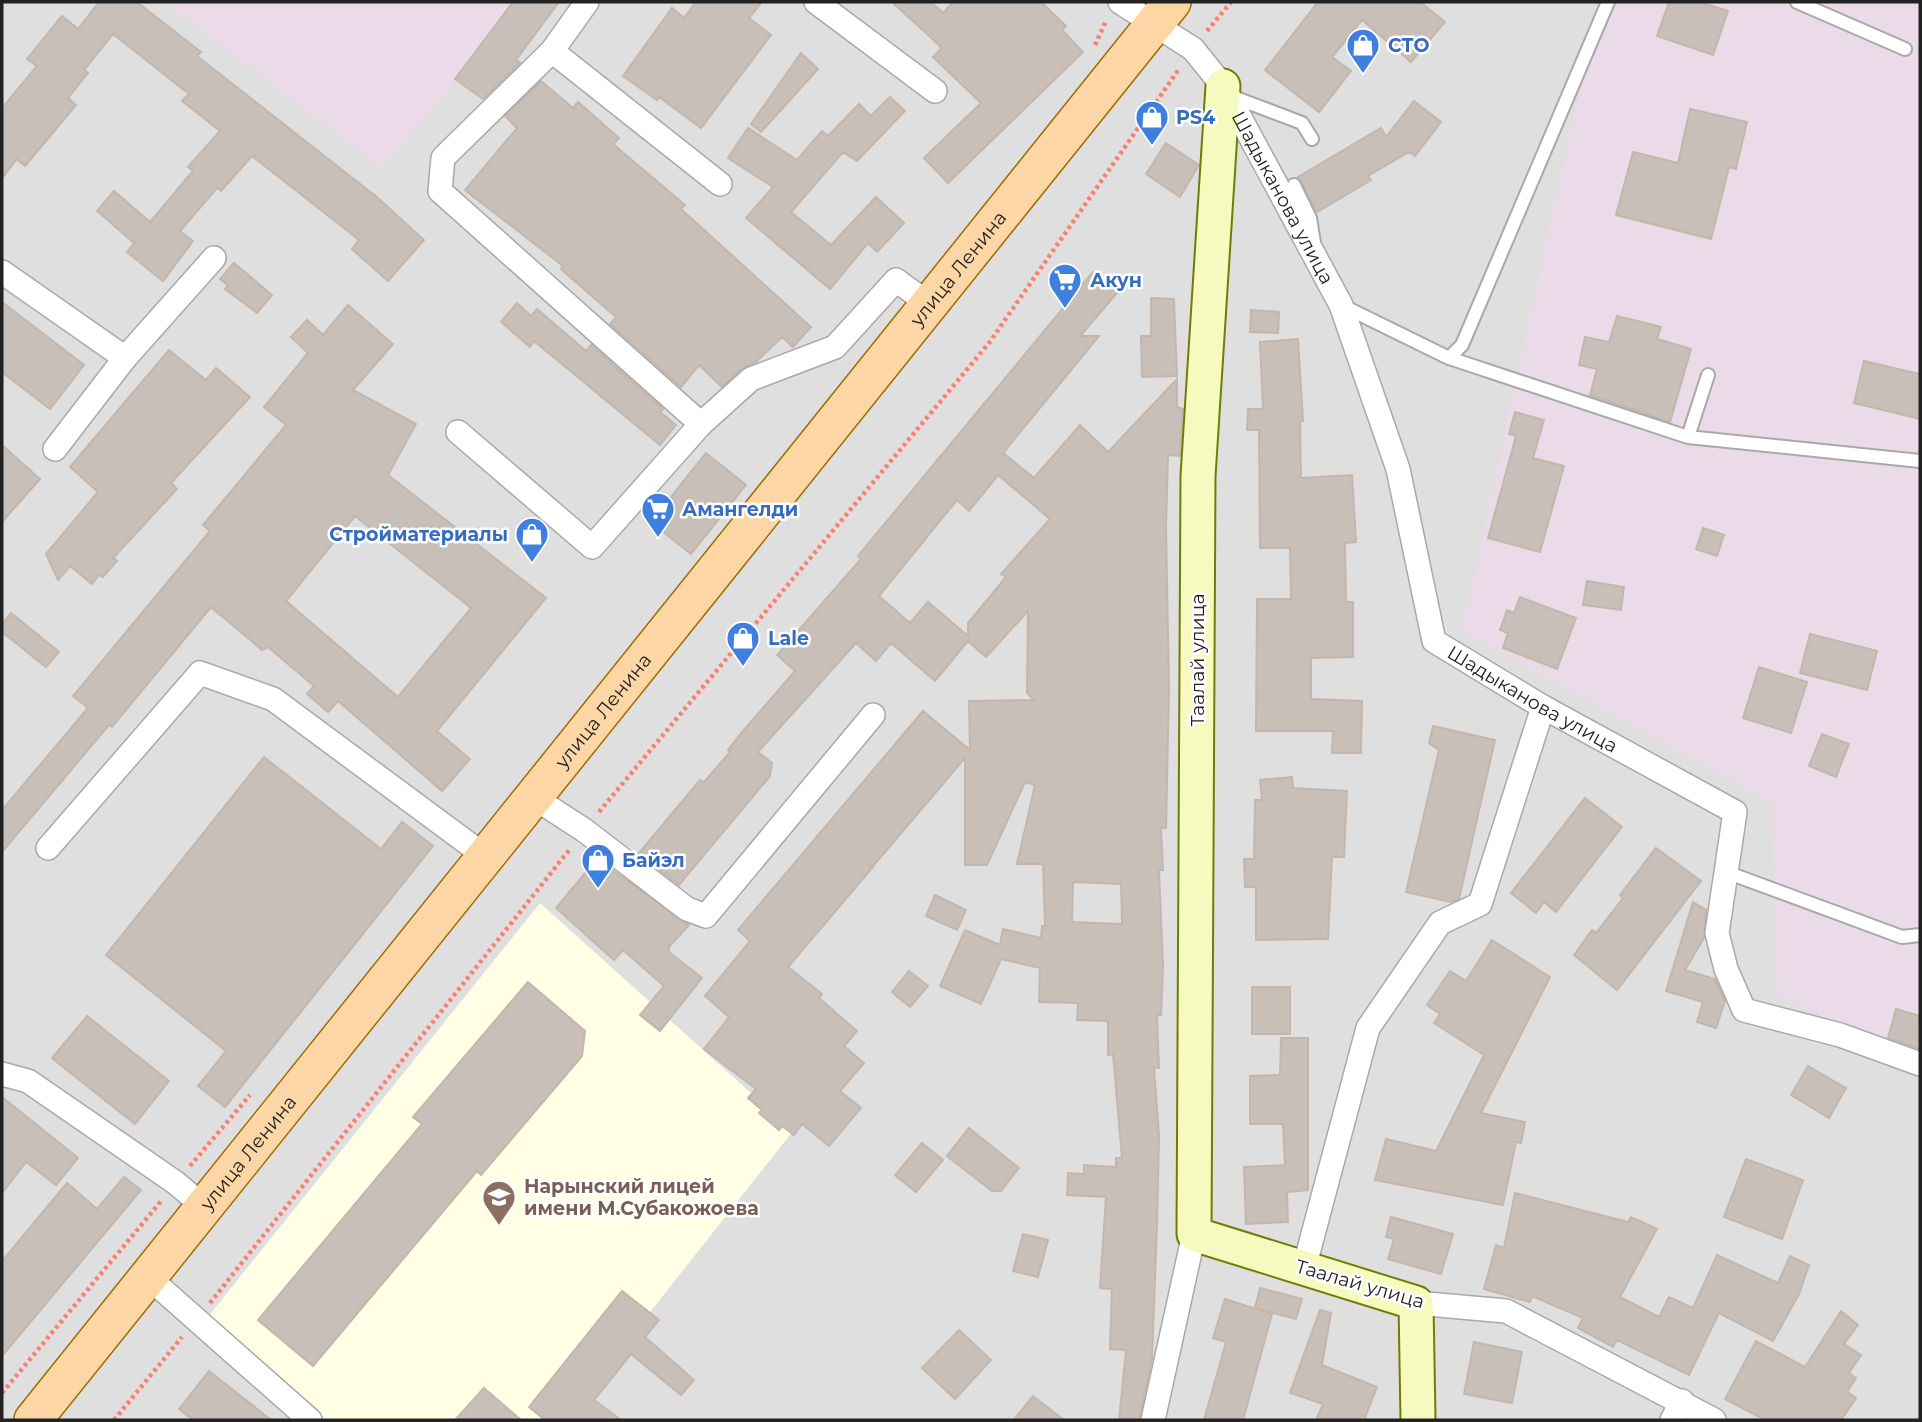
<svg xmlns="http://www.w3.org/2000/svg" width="1922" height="1422" viewBox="0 0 1922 1422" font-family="Montserrat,sans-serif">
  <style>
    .residential { fill: #e0dfdf }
    .industrial { fill: #ebdbe8 }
    .education { fill: #ffffe5 }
    .building { fill: #c7bfb8; stroke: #c4b6ab; stroke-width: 2; fill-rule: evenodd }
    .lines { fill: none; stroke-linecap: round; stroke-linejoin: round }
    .lane-casing { stroke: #a9a9a9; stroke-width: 16 }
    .street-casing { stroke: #a9a9a9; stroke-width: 26 }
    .secondary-casing { stroke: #707d05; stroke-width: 37 }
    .primary-casing { stroke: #a06b00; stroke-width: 40 }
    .path { stroke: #fa8072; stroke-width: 4.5; stroke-dasharray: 3.5 3.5; stroke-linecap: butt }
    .lane { stroke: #fff; stroke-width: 12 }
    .street { stroke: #fff; stroke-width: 23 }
    .secondary { stroke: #f7fabf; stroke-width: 33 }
    .primary { stroke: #fcd6a4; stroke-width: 37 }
    .labels { text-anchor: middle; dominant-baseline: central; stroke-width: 5; stroke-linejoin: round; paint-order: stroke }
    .shop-label { font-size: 19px; font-weight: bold; fill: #366cbe; stroke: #fff; text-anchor: start }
    .street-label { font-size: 19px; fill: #222; stroke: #fff }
    .education-label { font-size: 19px; font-weight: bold; fill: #785e54; stroke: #fff; text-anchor: start }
  </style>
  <rect width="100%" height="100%" fill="#f2efe9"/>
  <!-- residential -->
  <path class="residential" d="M2 2H1920V1420H2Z"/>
  <!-- industrial -->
  <path class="industrial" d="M163 2H519L383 168Z
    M1598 2H1920V1057L1847 1029 1777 996 1772 803 1462 631Z"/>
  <!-- education -->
  <path class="education" d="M540 903 793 1131 565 1420H316L203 1323Z"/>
  <!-- building -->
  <path class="building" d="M99 2H137L201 52 197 56 378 198 424 240 388 281 352 249 359 240 252 156 221 191 217 188 180 231 193 241 163 281 127 252 134 243 97 211 114 191 150 222 193 171 188 167 220 131 182 101 189 94 113 34 84 70 88 73 68 98 76 105 25 166 17 159 2 178V108L37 66 27 59 62 16 78 29Z
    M513 2H559L516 60 520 63 483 99 455 79Z
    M696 2H762L749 18 771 35 701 128 659 97 657 100 623 76 672 8 684 18Z
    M892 2H931L943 13 953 2H1041L1066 26 1062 30 1083 52 948 183 924 158 981 103 933 57 941 49 939 45Z
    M1318 2H1420L1445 22 1411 62 1362 20 1332 57 1351 71 1319 112 1265 70Z
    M1669 2H1699L1728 11 1713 55 1657 36Z
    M801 53 818 69 761 132 751 124Z
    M541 81 573 108 578 102 619 138 613 144 685 205 681 209 811 327 793 347 782 337 756 362 742 368 722 387 699 365 681 387 610 324 616 317 561 269 563 266 465 190 517 128 505 116Z
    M890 97 905 111 857 161 843 152 791 212 831 245 876 197 904 223 877 252 868 243 830 289 746 218 773 187 728 158 748 128 797 160 822 131 828 136 859 104 871 116Z
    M1414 101 1441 122 1415 156 1409 152 1368 176 1371 180 1317 212 1298 177 1381 128 1386 137Z
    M1690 109 1747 122 1736 169 1729 167 1711 239 1616 215 1633 152 1678 163Z
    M1166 143 1199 165 1180 197 1146 174Z
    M234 263 272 295 257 313 225 289 228 285 220 279Z
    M1093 272 1117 293 1080 336H1099L1003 453 1034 478 1080 425 1108 452 1177 379V407L1183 409 1180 456 1168 455 1166 527 1169 689 1166 828H1161L1163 870H1159L1163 966 1161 1015H1157L1159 1068H1154L1159 1136 1157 1225 1152 1359 1139 1420H1119L1126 1350 1110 1349 1112 1289 1100 1288 1106 1197 1067 1195 1068 1173 1084 1174V1165L1116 1167V1158H1122L1113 1054 1108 1055V1021L1077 1020 1078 1003 1039 1002 1040 968 1001 959 981 1004 940 986 965 930 1000 945 1003 929 1041 938 1042 926H1045L1043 864H1017L1035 785 1025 782 987 865H965V758L874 865 868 866 873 867 788 967 822 994 819 998 857 1031 844 1046 864 1063 840 1091 861 1108 829 1146 802 1124 794 1135 782 1126 779 1130 759 1113 762 1110 748 1098 756 1089 704 1049 729 1017 705 996 750 941 738 930 923 711 970 750 969 701 1034 700 1027 693 1028 611 986 657 968 641 935 681 891 643 876 661 856 643 758 752 772 763 770 776 679 885 638 854 700 780 704 782 730 752 728 750 743 731 795 671 777 655 861 559 858 556ZM998 475 1050 519 1001 574 1006 577 968 623V636L928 602 910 623 879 596 957 500 969 511ZM1073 882 1121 884 1122 924 1072 922Z
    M1151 298 1174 299 1177 376 1142 377 1141 336H1151Z
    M2 302 84 365 50 409 2 372Z
    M517 303 531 316 537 309 586 351 591 345 663 409 660 412 676 425 660 445 534 341 530 347 501 322Z
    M348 305 393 344 353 390 416 424 388 475 546 598 437 731 470 759 442 791 338 701 328 712 307 694 314 686 268 647 262 650 211 607 112 727 109 725 2 852V810L88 708 73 696 210 531 203 525 286 425 264 407 308 353 291 337 307 320 323 335ZM355 516 471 608 398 697 286 601Z
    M1251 310 1279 312 1278 333 1250 332Z
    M1617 316 1661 327 1657 339 1691 349 1670 422 1590 395 1597 369 1579 365 1585 337 1609 342Z
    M1298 339 1303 421H1300L1301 478 1352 475 1356 542 1345 543 1346 602H1353V657L1311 658V699L1362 701 1361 753H1332L1333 731H1256L1257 599H1291L1290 548H1260L1259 430H1247L1248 409H1263L1260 342Z
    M169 350 206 380 216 368 250 397 171 483 177 489 113 558 117 561 103 577 99 575 92 584 70 566 58 580 46 554 98 492 70 467Z
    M1864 361 1920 374V419L1854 403Z
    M1515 412 1544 420 1533 458 1564 466 1540 552 1488 538 1516 436 1509 434Z
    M2 445 40 479 2 522Z
    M706 453 746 485 691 554 651 522Z
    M1703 528 1724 535 1717 556 1696 549Z
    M1587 581 1624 587 1621 610 1583 605Z
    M1520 597 1576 618 1557 669 1503 648 1508 633 1500 630 1507 610 1514 613Z
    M11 613 59 652 46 667 2 632V624Z
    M1810 634 1877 651 1867 690 1800 673Z
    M1759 667 1807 682 1791 733 1743 718Z
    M1433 726 1495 740 1459 899 1451 902 1406 892 1439 750 1429 743Z
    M1822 734 1849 744 1836 777 1809 766Z
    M264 757 381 849 402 822 433 846 225 1107 198 1086 226 1051 106 955Z
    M1292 777 1293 788 1347 791 1344 857H1332L1328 939 1256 940V887H1245L1244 859H1254L1255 800H1262L1260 780Z
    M1585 798 1622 827 1556 912 1544 902 1536 913 1511 893Z
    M1656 848 1701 881 1617 990 1574 955 1592 930 1596 933 1623 898 1620 895Z
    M597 859 689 925 669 947V952L702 978 660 1031 640 1015 664 986 623 950 614 960 556 908Z
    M935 895 966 910 957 930 926 916Z
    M1693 902 1706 910 1704 938 1685 970 1715 979 1725 1001 1716 1028 1697 1022 1703 1002 1666 991Z
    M1492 940 1550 977 1481 1113 1525 1122 1521 1143 1516 1142 1503 1205 1375 1180 1386 1139 1436 1151 1484 1055 1434 1023 1440 1014 1427 1005 1450 971 1466 981Z
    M909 971 928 986 910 1007 892 992Z
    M528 982 585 1031 582 1056 481 1175 477 1171 313 1366 258 1320 422 1124 413 1117Z
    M1252 987H1290V1034H1252Z
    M1896 1009 1920 1016V1049L1888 1038Z
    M87 1016 169 1081 135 1124 52 1058Z
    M1281 1038H1308V1190L1287 1192 1288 1222 1246 1224 1244 1167 1285 1165 1283 1124H1250V1076L1280 1075Z
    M1808 1066 1846 1088 1829 1118 1791 1095Z
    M2 1097 78 1158 56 1185 26 1162 2 1193Z
    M969 1128 1019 1168 1001 1191H992L947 1156Z
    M922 1143 943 1160 916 1192 895 1175Z
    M1746 1159 1803 1180 1782 1239 1724 1217Z
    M124 1177 141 1190 2 1356V1261L67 1183 97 1209Z
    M1515 1193 1628 1222 1631 1217 1657 1229 1620 1297 1659 1317 1669 1297 1693 1308 1717 1255 1778 1283 1790 1256 1809 1265 1799 1294 1773 1341 1719 1313 1689 1375 1617 1340 1613 1347 1578 1328 1583 1318 1532 1296 1530 1302 1484 1289 1496 1245 1504 1248Z
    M1391 1217 1453 1234 1441 1274 1388 1259 1394 1239 1386 1237Z
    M1023 1234 1048 1240 1038 1277 1013 1271Z
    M1260 1288 1302 1299 1296 1319 1255 1308Z
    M622 1291 659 1320 645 1337 694 1380 681 1395 631 1354 594 1400 621 1420H545L529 1407Z
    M1225 1299 1272 1314 1243 1420H1204L1226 1342 1213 1338Z
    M1320 1310 1331 1313 1322 1365 1377 1387 1364 1420H1316L1323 1404 1290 1393Z
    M1841 1311 1858 1325 1844 1344 1861 1355 1849 1373 1856 1378 1847 1392 1856 1398 1841 1420H1765L1725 1399 1756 1341 1805 1367Z
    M959 1330 991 1360 955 1399 922 1368Z
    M1474 1342 1522 1352 1512 1403 1464 1394Z
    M209 1371 271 1420H193L179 1409Z
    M484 1388 521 1420H455Z
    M1033 1396 1064 1420H1014Z"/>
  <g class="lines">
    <defs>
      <path id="lane" d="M1797 2 1905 49
        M1228 95 1302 123 1312 139
        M1294 185 1310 218 1314 243
        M1341 305 1449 358 1462 345 1608 2
        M1449 358 1688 437 1920 461
        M1688 437 1708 375
        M1726 872 1902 937 1920 935"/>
      <g id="street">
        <path d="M587 2 552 51 443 158 440 191 701 424 751 379 835 347 896 280 926 302"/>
        <path d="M816 2 935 91"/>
        <path id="s1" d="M1120 2 1193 49 1223 86 1341 305 1398 469 1434 641 1543 707 1735 812 1717 933 1726 969 1744 1010 1840 1035 1920 1064"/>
        <path d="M552 51 720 184"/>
        <path d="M2 272 125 358 214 258"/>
        <path d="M458 432 592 547 701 424"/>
        <path d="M55 449 125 358"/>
        <path d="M533 797 584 830 687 909 706 916 873 715"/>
        <path d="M48 848 200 673 273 699 485 856"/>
        <path d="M2 1074 28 1081 176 1183 203 1206"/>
        <path d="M1304 1268 1368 1028 1440 923 1480 904 1543 707"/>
        <path d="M147 1276 310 1420"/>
        <path d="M1416 1303 1506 1311 1714 1420"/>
        <path d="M1153 1420 1194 1234"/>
        <path d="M1672 1420 1682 1401"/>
      </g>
      <path id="secondary" d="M1223 86 1198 476 1194 1234 1416 1303 1418 1420"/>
      <g id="primary">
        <path id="s2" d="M33 1420 1172 2"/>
      </g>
    </defs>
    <!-- lane casing -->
    <use href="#lane" class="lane-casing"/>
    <!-- street casing -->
    <use href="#street" class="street-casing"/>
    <!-- secondary casing -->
    <use href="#secondary" class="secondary-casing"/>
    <!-- primary casing -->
    <use href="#primary" class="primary-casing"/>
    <!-- path -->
    <path class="path" d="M1207 31 1231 2
      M1095 45 1106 21
      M599 812 989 343 1179 69
      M190 1166 250 1095
      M210 1303 570 849
      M2 1393 162 1200
      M114 1420 182 1337"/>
    <!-- lane -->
    <use href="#lane" class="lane"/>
    <!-- street -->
    <use href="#street" class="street"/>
    <!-- secondary -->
    <use href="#secondary" class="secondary"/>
    <!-- primary -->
    <use href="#primary" class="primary"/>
  </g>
  <!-- icons -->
  <defs>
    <symbol id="shop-pin" viewBox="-11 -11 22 30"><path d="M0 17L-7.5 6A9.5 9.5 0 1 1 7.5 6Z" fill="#3f7fe0" stroke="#fff"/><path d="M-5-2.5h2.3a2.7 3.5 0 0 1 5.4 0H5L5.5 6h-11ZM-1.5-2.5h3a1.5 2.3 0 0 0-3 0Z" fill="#fff"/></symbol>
    <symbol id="supermarket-pin" viewBox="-11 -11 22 30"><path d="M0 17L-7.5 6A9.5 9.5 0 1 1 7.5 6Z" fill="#3f7fe0" stroke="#fff"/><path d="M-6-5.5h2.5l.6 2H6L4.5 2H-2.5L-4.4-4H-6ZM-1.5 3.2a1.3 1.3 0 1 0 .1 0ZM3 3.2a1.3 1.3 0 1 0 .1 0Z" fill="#fff"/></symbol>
    <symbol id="school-pin" viewBox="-11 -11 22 30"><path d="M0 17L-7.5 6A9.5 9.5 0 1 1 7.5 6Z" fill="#8d6e63" stroke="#fff"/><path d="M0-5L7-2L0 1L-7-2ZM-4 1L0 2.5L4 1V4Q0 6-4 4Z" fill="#fff"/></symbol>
  </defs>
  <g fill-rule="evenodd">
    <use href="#shop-pin" x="1344" y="26" width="38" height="52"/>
    <use href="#shop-pin" x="1133" y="98" width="38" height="52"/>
    <use href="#supermarket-pin" x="1046" y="261" width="38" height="52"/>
    <use href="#supermarket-pin" x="639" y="490" width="38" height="52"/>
    <use href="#shop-pin" x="513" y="515" width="38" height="52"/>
    <use href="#shop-pin" x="724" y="619" width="38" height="52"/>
    <use href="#shop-pin" x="579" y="841" width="38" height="52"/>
    <use href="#school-pin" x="480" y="1178" width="38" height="52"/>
  </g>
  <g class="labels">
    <!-- shop labels -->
    <g class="shop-label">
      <text x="1388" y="45">СТО</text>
      <text x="1176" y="117">PS4</text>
      <text x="1090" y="280">Акун</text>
      <text x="682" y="509">Амангелди</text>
      <text x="508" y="534" text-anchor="end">Стройматериалы</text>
      <text x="768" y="638">Lale</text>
      <text x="622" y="860">Байэл</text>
    </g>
    <!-- street labels -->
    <g class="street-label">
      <text stroke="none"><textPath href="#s1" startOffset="261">Шадыканова улица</textPath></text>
      <text stroke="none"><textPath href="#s2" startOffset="1477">улица Ленина</textPath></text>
      <text transform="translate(1197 660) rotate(-90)">Таалай улица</text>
      <text stroke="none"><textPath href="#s1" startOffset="847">Шадыканова улица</textPath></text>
      <text stroke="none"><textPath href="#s2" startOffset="910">улица Ленина</textPath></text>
      <text stroke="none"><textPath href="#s2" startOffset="343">улица Ленина</textPath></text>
      <text transform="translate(1360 1284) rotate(16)">Таалай улица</text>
    </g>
    <!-- education labels -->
    <g class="education-label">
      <text x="524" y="1186">Нарынский лицей<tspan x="524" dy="22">имени М.Субакожоева</tspan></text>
    </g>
  </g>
  <!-- border -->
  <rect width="1922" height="1422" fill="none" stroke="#222222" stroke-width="7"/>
</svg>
